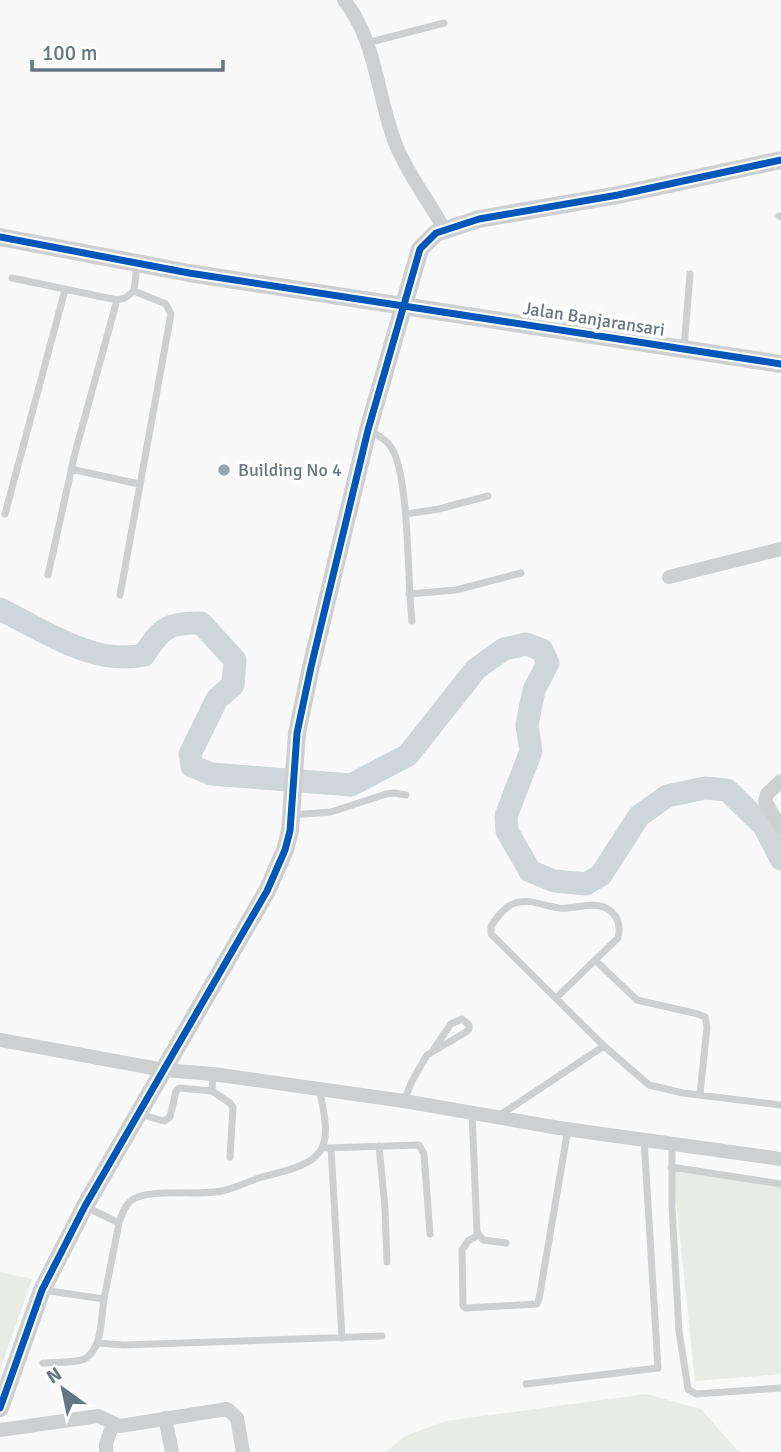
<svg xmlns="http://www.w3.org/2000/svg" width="781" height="1452" viewBox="0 0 781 1452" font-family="Signika,sans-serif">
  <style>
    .green { fill: #e8ebe6 }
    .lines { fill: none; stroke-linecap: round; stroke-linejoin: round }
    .river { stroke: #ced6d9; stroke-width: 23 }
    .service { stroke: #cecfd0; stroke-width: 7 }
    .minor { stroke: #cecfd0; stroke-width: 14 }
    .tertiary { stroke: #cecfd0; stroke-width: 18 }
    .cycleway-casing { stroke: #fff; stroke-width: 11 }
    .cycleway { stroke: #0057b8; stroke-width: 7 }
    .poi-dot { fill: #99a4ac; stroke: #fff; stroke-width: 2.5 }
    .labels { text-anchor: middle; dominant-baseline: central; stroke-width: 7; stroke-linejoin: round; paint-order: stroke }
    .street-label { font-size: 18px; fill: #657683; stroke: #fff }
    .poi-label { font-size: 18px; fill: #657683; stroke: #fff; text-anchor: start }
  </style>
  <rect width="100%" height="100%" fill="#f9f9f9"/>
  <!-- green -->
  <path class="green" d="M673 1171 781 1187V1374L695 1381Z
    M0 1272 32 1279 0 1370Z
    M646 1394 701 1409 738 1451 741 1452H386L405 1436 446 1421Z"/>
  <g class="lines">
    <!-- river -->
    <path class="river" d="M0 609C44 631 94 666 144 655 161 628 169 622 201 623L235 660 233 685 217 699 190 754 192 766 211 774 351 785 408 755 476 669 504 649 526 644 542 650 548 663 534 690 527 725 531 751 506 816 507 831 530 871 554 881 586 884 601 875 639 816 667 796 705 788 727 790 764 826 781 859"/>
    <!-- service -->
    <path class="service" d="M367 43 444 23
      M779 216 781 217
      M12 278 117 300 125 298 134 291 137 265
      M684 348 690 274
      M369 431C377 435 386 439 391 447 410 475 407 583 412 621
      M71 469 139 484
      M5 514 65 290
      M406 514 439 509 488 496
      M48 575 75 453 117 300
      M409 594 456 590 521 573
      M120 595 171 314 166 304 134 291
      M292 815 331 812 386 794 394 793 406 795
      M596 961 637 1000 698 1014 705 1017 707 1027 700 1094
      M556 998 618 938C620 930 620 924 616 917 602 896 579 910 559 908 543 906 530 898 515 903 505 906 497 917 491 926V934L495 938 604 1046
      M213 1074 212 1091 230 1103 233 1107 230 1157
      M404 1101 412 1081 427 1055 466 1032 469 1029V1025L462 1019 451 1024 433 1050
      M472 1113 477 1232 483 1240 506 1243
      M139 1114 164 1121 170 1117 176 1091 179 1088 212 1091
      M497 1117 604 1046 649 1085 683 1093 781 1105
      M672 1144V1207L679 1331 688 1389 696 1394 781 1388
      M379 1146 385 1208 387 1262
      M326 1148 419 1145 424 1154 430 1234
      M331 1148 342 1338
      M671 1167 781 1184
      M119 1223C122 1214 125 1205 132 1200 147 1188 200 1196 222 1191 236 1188 249 1181 262 1177 323 1162 335 1155 319 1089
      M478 1235 468 1241 462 1250 463 1306 466 1308 537 1304 539 1299 568 1129
      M43 1290 104 1299 119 1223 86 1207
      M98 1343 124 1345 382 1336
      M43 1363C55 1362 71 1363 82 1360 103 1352 101 1317 104 1299
      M526 1384 658 1368 644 1139"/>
    <!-- minor -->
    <path class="minor" d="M344 0C377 41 377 98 396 145 408 175 429 201 444 229
      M669 577 781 549
      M781 781 767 794 765 801 781 828
      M0 1040 164 1070 213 1074 404 1101 559 1128 781 1159
      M165 1418 172 1452
      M0 1430 98 1416 120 1426 227 1409 237 1418 243 1452
      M106 1452V1444L113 1424"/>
    <!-- tertiary -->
    <path class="tertiary" d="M0 237 189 273 781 364
      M0 1408 42 1290 85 1206 267 891 285 850 290 831 297 733 311 667 368 430 420 249 436 233 479 219 618 195 781 160"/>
    <defs>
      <path id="cycleway" d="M0 237 189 273 781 364
        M0 1408 42 1290 85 1206 267 891 285 850 290 831 297 733 311 667 368 430 420 249 436 233 479 219 618 195 781 160"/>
    </defs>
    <!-- cycleway casing -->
    <use href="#cycleway" class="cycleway-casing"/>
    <!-- cycleway -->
    <use href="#cycleway" class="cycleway"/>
  </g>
  <!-- markers -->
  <circle class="poi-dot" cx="224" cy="470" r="7"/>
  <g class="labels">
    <!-- street labels -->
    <g class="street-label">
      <text transform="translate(594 319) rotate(9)">Jalan Banjaransari</text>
    </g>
    <!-- poi labels -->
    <g class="poi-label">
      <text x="238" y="470">Building No 4</text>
    </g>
  </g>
  <!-- north arrow -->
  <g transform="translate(63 1389) rotate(327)" stroke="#ffffff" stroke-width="5" paint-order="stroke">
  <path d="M0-5L12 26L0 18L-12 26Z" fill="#657683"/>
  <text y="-10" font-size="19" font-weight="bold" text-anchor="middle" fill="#657683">N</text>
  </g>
  <!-- scale -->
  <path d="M32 60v10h191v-10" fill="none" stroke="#657683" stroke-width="3.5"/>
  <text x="42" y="60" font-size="21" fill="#657683" stroke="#ffffff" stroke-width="5" paint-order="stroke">100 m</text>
</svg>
